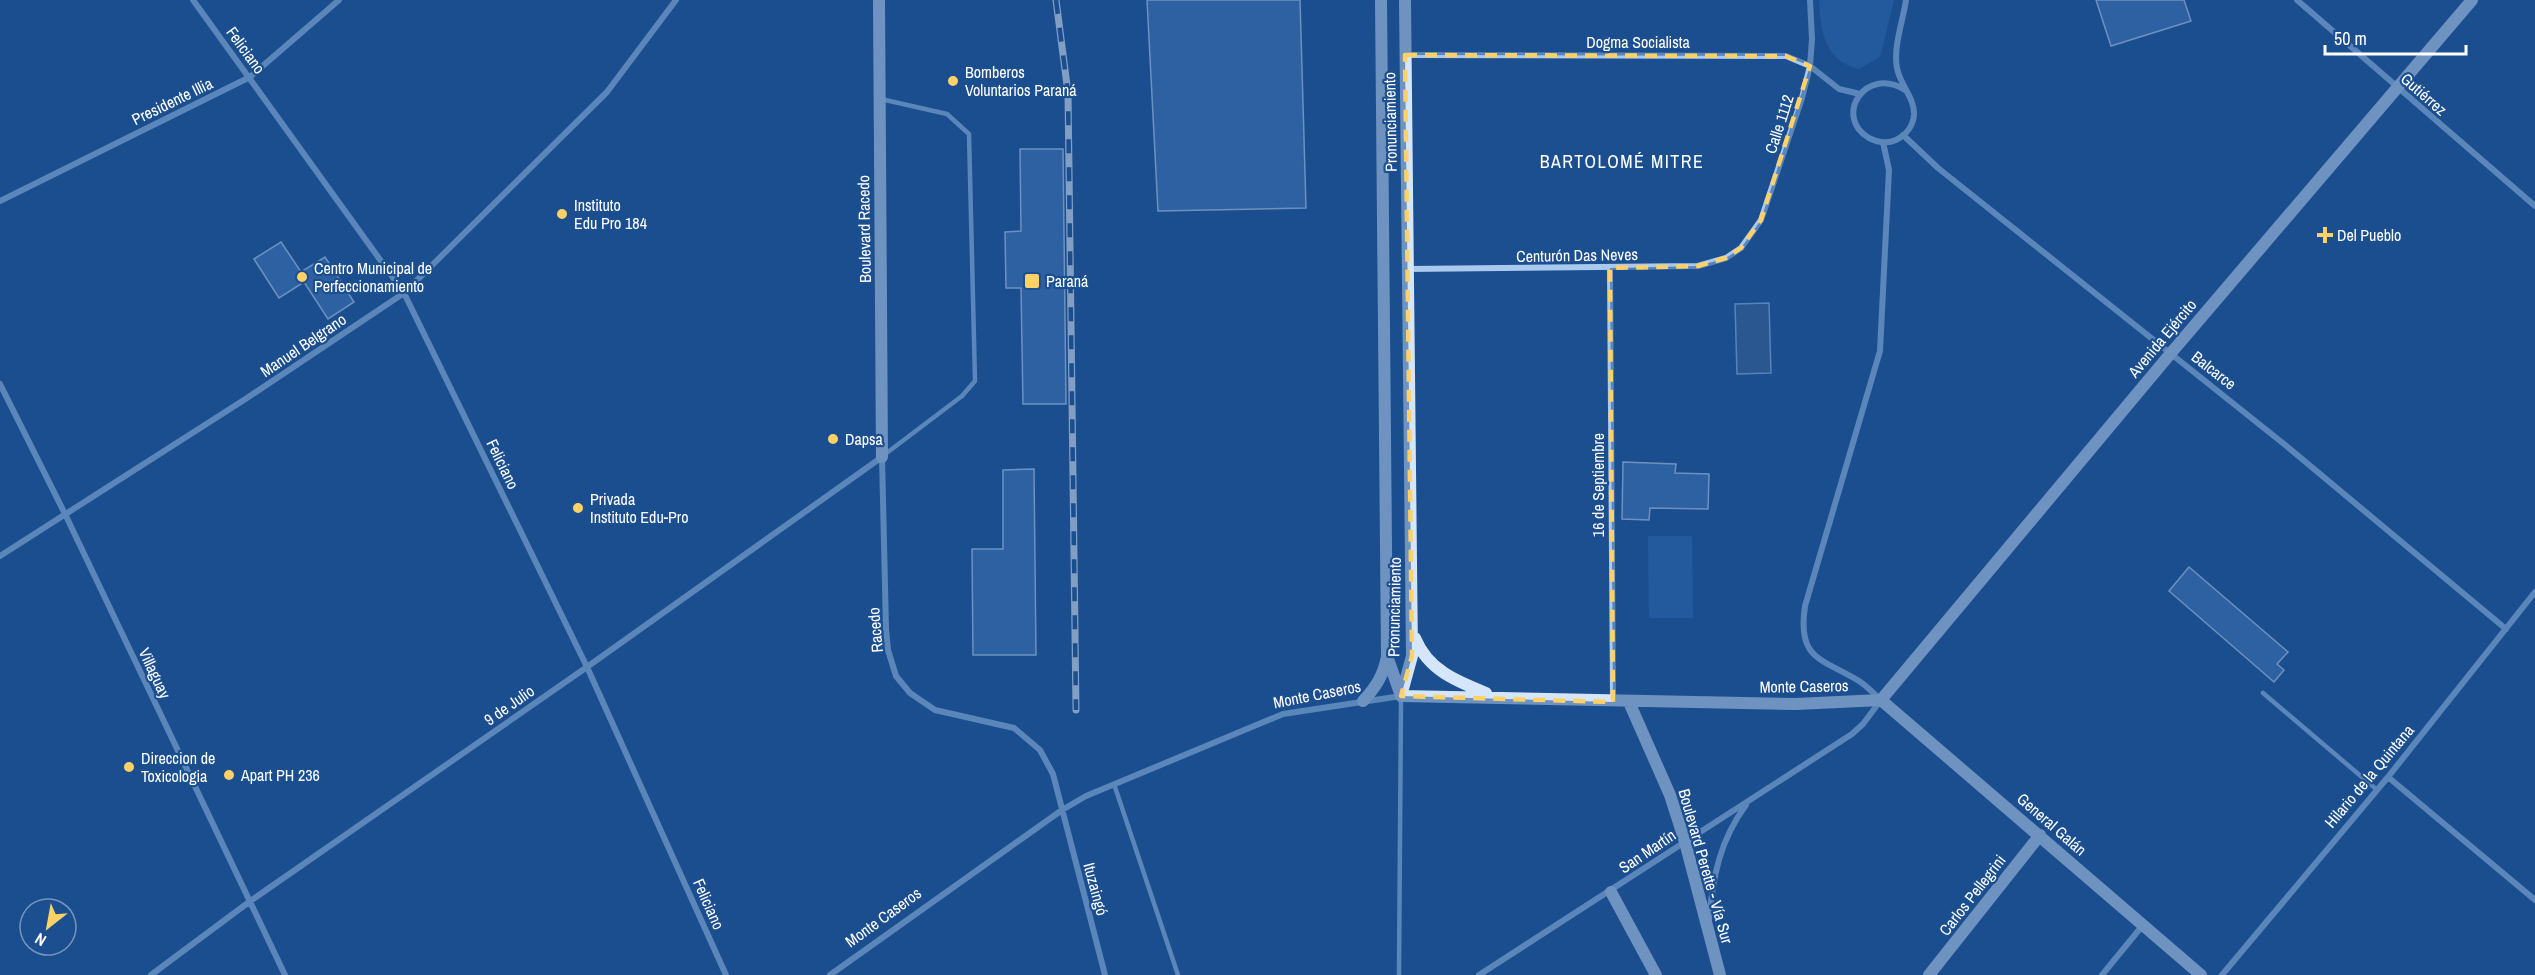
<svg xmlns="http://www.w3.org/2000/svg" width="2535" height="975" viewBox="0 0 2535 975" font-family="'Archivo Narrow',sans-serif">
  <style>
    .green { fill: #2e69ad }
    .water { fill: #3c6290; stroke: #9cc4f0; stroke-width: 1.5 }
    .building { fill: #4478b7; stroke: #cfe3fa; stroke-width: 1.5 }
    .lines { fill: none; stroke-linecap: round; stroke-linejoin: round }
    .lane { stroke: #a9c9ee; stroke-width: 4.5 }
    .street { stroke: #a9c9ee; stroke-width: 6 }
    .secondary { stroke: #d6e6fa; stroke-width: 12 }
    .rail-casing { stroke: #fff; stroke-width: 7 }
    .rail { stroke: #1b4f8f; stroke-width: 4.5; stroke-dasharray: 14; stroke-linecap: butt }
    .marked { fill: none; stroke: #ffd166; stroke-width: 4.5; stroke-dasharray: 12 8; stroke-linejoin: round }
    .poi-dot { fill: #ffd166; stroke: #1b4f8f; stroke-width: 2 }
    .labels { text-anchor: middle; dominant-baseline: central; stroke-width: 4.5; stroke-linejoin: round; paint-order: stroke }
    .street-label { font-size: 16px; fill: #fff; stroke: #1b4f8f }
    .poi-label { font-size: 16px; fill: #fff; stroke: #1b4f8f; text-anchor: start }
    .neighbourhood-label { font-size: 18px; letter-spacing: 1.5px; fill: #fff; stroke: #1b4f8f }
  </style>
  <rect width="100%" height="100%" fill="#1b4f8f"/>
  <!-- green -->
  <path class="green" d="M1819 0H1894L1880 57 1859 69C1825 61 1820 31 1819 0Z
    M1648 536H1692L1693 618H1649Z"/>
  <!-- water -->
  <path class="water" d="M1769 303 1771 373 1737 374 1735 304Z"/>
  <!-- building -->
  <path class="building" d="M1147 0H1300L1306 208 1158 211Z
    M2096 0H2184L2191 21 2111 46Z
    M1020 149H1063L1066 404H1023L1021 288H1006L1005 232 1021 231Z
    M281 242 301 272 325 257 354 302 328 319 304 282 279 298 254 259Z
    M1623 462 1676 464 1675 473 1709 474 1708 509 1650 508 1649 520 1622 519Z
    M1034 469 1036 655H973L972 549H1003V470Z
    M2189 567 2288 652 2277 664 2284 670 2274 682 2169 591Z"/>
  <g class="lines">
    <!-- lane -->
    <path class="lane" d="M881 99 947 114 969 134 975 381 962 396 884 455
      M2263 693 2376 789
      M1114 784 1178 975
      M1399 975 1401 698"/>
    <!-- street -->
    <path class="street" d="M193 0 404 293 587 667 726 975
      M2297 0 2535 206
      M1406 55 1786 56 1810 66 1839 89 1860 94
      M1905 90C1865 65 1833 117 1869 138 1877 142 1887 144 1896 140 1906 135 1913 126 1914 115 1915 98 1900 85 1897 68 1893 47 1903 21 1906 0
      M1903 135 1938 168 2284 444 2506 629
      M0 201 250 77 339 0
      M1610 268 1613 701
      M1408 269 1698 266 1726 258 1741 248 1761 220 1802 98 1810 66 1812 39 1810 0
      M0 384 66 516 285 975
      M882 457 886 629 888 650 896 676 910 693 935 710 1014 728 1040 750 1053 774 1105 975
      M0 556 247 398 404 293 607 92 676 0
      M2388 777 2535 900
      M1709 919C1713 876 1720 840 1746 805
      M151 975 249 902 587 667 882 457
      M830 975 1062 810 1086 796 1283 714 1401 696
      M1479 975 1852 734 1863 724 1881 700C1874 694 1867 686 1859 681 1821 658 1797 660 1805 606L1880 351 1889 170 1883 142
      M2102 975 2143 925
      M2222 975 2388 777 2535 592"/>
    <!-- secondary -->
    <path class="secondary" d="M879 0 882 457
      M1381 0 1387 656 1401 696
      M1415 638C1428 670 1456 681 1486 693
      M1401 696 1412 656 1405 0
      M1401 696 1796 704 1881 700
      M1881 700 2171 353 2472 0
      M1881 700 2201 975
      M1363 701C1376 687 1383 676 1387 657
      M1629 702 1670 795 1685 842 1720 975
      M1611 892 1656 975
      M1929 975 2040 835"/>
    <defs>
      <path id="rail" d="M1056 0 1068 93 1076 710"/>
    </defs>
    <!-- rail casing -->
    <use href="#rail" class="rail-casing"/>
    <!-- rail -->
    <use href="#rail" class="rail"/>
  </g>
  <!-- marked area -->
  <path d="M0 0H2535V975H0ZM1405 55 1786 56 1810 66 1761 220 1741 248 1726 258 1698 266 1610 268 1613 702 1401 696 1412 656Z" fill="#1b4f8f" fill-opacity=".55" fill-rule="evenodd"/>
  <path class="marked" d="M1405 55 1786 56 1810 66 1761 220 1741 248 1726 258 1698 266 1610 268 1613 702 1401 696 1412 656Z"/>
  <!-- markers -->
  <g class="poi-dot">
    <circle cx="953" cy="81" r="6"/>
    <circle cx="562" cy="214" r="6"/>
    <path d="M2322 226h6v6h6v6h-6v6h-6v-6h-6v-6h6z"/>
    <circle cx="302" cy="277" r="6"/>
    <rect x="1024" y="273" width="16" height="16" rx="3"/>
    <circle cx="833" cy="439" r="6"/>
    <circle cx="578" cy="508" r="6"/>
    <circle cx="129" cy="767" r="6"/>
    <circle cx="229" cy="775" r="6"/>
  </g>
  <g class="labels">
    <!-- street labels -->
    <g class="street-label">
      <text x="1638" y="42">Dogma Socialista</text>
      <text transform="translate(246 50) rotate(54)">Feliciano</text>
      <text transform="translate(2424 94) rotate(41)">Gutiérrez</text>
      <text transform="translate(172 101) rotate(-26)">Presidente Illia</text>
      <text transform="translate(1390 122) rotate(-91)">Pronunciamiento</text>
      <text transform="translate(1779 124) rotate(-72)">Calle 1112</text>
      <text transform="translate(864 229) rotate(-91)">Boulevard Racedo</text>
      <text transform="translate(1577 255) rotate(-1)">Centurón Das Neves</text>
      <text transform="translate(2162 338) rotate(-50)">Avenida Ejército</text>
      <text transform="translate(303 345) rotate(-34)">Manuel Belgrano</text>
      <text transform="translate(2214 370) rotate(38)">Balcarce</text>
      <text transform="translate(503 464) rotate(64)">Feliciano</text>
      <text transform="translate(1598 485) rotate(-90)">16 de Septiembre</text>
      <text transform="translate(1394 607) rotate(-89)">Pronunciamiento</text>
      <text transform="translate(875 630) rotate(-95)">Racedo</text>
      <text transform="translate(155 673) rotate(65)">Villaguay</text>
      <text transform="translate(1804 686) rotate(-1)">Monte Caseros</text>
      <text transform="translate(1317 694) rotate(-11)">Monte Caseros</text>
      <text transform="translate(509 705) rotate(-35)">9 de Julio</text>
      <text transform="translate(2369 776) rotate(-50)">Hilario de la Quintana</text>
      <text transform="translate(2052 824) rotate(41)">General Galán</text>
      <text transform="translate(1647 851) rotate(-34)">San Martín</text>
      <text transform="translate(1706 866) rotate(74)">Boulevard Perette - Vía Sur</text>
      <text transform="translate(1096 889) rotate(75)">Ituzaingó</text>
      <text transform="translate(1972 895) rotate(-52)">Carlos Pellegrini</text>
      <text transform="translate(709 904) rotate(66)">Feliciano</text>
      <text transform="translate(883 917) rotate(-36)">Monte Caseros</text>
    </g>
    <!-- poi labels -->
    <g class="poi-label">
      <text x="965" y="72">Bomberos<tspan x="965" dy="18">Voluntarios Paraná</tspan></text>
      <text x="574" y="205">Instituto<tspan x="574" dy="18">Edu Pro 184</tspan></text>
      <text x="2337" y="235">Del Pueblo</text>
      <text x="314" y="268">Centro Municipal de<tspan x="314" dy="18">Perfeccionamiento</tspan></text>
      <text x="1046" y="281">Paraná</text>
      <text x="845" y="439">Dapsa</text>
      <text x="590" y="499">Privada<tspan x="590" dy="18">Instituto Edu-Pro</tspan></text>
      <text x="141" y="758">Direccion de<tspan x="141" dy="18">Toxicologia</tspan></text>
      <text x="241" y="775">Apart PH 236</text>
    </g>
    <!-- neighbourhood labels -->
    <g class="neighbourhood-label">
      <text x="1622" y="161">BARTOLOMÉ MITRE</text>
    </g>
  </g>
  <!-- north arrow -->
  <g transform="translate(48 927) rotate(211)"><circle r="28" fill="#1b4f8f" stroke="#7695bc" stroke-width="1.5"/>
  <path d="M0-4.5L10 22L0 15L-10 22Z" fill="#ffd166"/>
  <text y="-9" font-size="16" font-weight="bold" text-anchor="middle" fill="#ffffff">N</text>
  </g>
  <!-- scale -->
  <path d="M2325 45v9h141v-9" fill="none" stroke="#ffffff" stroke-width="3"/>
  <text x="2334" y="45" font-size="18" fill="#ffffff" stroke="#1b4f8f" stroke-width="4.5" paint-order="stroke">50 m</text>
</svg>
